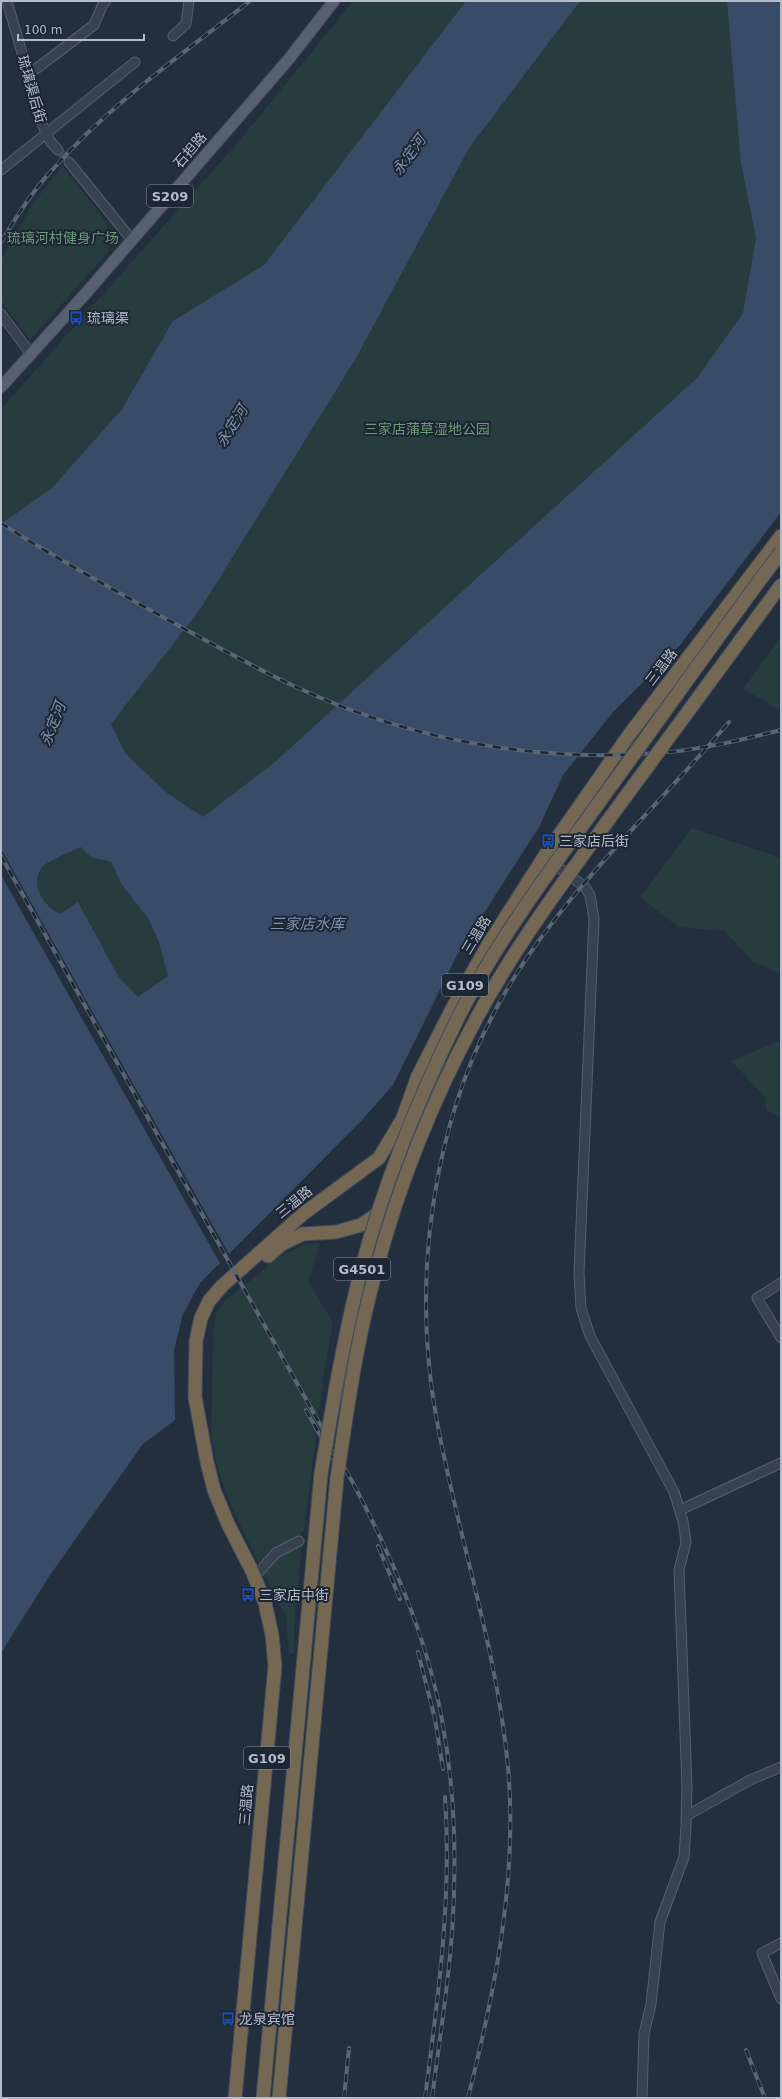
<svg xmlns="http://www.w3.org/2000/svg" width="782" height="2099" viewBox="0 0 782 2099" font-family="'DejaVu Sans','Noto Sans SC',sans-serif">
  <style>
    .green { fill: #263c3f }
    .water { fill: #394c67; fill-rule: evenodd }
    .pier { fill: #242f3e }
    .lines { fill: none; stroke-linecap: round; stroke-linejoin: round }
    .minor-tunnel { stroke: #3a4453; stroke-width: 9; stroke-dasharray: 9 4.5; stroke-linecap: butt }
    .minor-casing { stroke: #565f6c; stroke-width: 11 }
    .major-casing { stroke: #414a57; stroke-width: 13 }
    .highway-casing { stroke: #434c59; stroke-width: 15 }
    .minor { stroke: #38414e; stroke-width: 9 }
    .major { stroke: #56606e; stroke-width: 11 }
    .highway { stroke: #746855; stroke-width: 13 }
    .rail-casing { stroke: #5a6575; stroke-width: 4 }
    .rail { stroke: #1d2633; stroke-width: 2.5; stroke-dasharray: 8; stroke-linecap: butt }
    .highway-bridge-casing { stroke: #434c59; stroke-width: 15; stroke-linecap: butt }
    .highway-bridge { stroke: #746855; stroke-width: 13 }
    .labels { text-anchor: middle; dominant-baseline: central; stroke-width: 4; stroke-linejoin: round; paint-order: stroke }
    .shield { fill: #1d2633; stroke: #878f9c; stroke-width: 1 }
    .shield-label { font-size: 13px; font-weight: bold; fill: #b4bcc9 }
    .street-label { font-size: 14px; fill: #b4bcc9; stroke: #1d2633 }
    .park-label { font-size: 14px; fill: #6b9a76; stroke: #1d2633 }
    .poi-label { font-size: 14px; fill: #b4bcc9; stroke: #1d2633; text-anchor: start }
    .water-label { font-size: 15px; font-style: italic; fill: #7c92b1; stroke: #1d2633 }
  </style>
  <rect width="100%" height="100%" fill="#242f3e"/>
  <!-- green -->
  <path class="green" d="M353 1H781V512L680 645 613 712 563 775 539 827 457 955 393 1085 362 1120 235 1248 1 833V409L241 139Z
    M62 166 107 223 109 251 30 340 1 301V260L32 205Z
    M781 637V708L778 709 743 689Z
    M692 828 781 858V974L753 962 725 931 678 927 640 897Z
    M781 1040V1117L767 1110 764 1096 731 1061Z
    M304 1244H320L308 1281 333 1323 323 1380 304 1530 299 1536 272 1549 259 1563 232 1508 219 1473 211 1437 213 1335 216 1314 226 1299 259 1274 272 1261Z
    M302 1544 295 1614 294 1654H289L286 1617 264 1574 283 1553Z"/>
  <!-- water -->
  <path class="water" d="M466 1H580L469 148 356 358 201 608 111 724 125 753 167 793 203 817 275 762 698 377 743 313 756 238 741 163 727 1H781V512L680 645 613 712 563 775 539 827 457 955 393 1085 362 1120 200 1283 183 1314 174 1350 175 1420 143 1444 50 1575 1 1653V524L52 488 122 409 173 321 264 265ZM81 847 91 857 111 862 122 885 148 918 159 942 168 976 138 997 118 976 78 902 60 914C44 907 29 884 42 867 46 862 74 850 81 847Z"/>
  <!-- pier -->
  <path class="pier" d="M1 849 230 1256 221 1265 1 875Z"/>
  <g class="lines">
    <!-- minor-tunnel -->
    <path class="minor-tunnel" d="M58 150 69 162"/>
    <defs>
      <path id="minor" d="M7 1 43 126 50 141 58 150
        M173 36 186 24 189 1
        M28 75 94 25 103 4 106 1
        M69 162 132 240
        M1 170 135 62
        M1 314 31 354
        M551 862 585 887 590 895 594 919 579 1273 581 1308 590 1336 674 1492 683 1521 686 1542 679 1570 687 1787 686 1826 684 1857 660 1922 651 2004 644 2034 642 2098
        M781 1283 757 1298 781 1338
        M680 1510 781 1463
        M255 1576 276 1553 299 1541
        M686 1816 750 1780 781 1767
        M781 1943 762 1953 781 1999"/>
      <path id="major" d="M1 387 87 292 288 60 334 1"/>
      <path id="highway" d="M268 1256 282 1244 303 1234 336 1232 361 1225 386 1208 399 1188
        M235 2098 275 1666 272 1635 265 1603 252 1571 228 1524 214 1490 207 1462 195 1397 196 1341 201 1318 209 1301 222 1286 303 1214 379 1158 403 1118 417 1078 452 1009 488 945 544 857 629 735 781 536"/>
    </defs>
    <!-- minor casing -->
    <use href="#minor" class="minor-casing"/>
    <!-- major casing -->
    <use href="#major" class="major-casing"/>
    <!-- highway casing -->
    <use href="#highway" class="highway-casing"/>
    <!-- minor -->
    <use href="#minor" class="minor"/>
    <!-- major -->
    <use href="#major" class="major"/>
    <!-- highway -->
    <use href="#highway" class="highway"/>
    <defs>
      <path id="rail" d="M1 242C17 216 33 190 54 168 111 103 183 54 250 1
        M1 523C53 557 107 586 161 616 205 640 249 665 294 686 410 741 543 764 670 752 708 748 745 739 781 730
        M1 856 353 1483C392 1557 427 1637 442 1720 455 1790 457 1863 452 1933 448 1988 439 2043 432 2098
        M306 1410 341 1473
        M378 1546 400 1599
        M418 1652 435 1719 443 1769
        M746 2050 765 2098
        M344 2098 349 2048
        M425 2098C438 1998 452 1899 445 1797
        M468 2098C495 1990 518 1878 508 1767 497 1648 457 1534 436 1416 411 1275 433 1116 506 991 565 890 654 811 729 722"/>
    </defs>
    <!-- rail casing -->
    <use href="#rail" class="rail-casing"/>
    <!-- rail -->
    <use href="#rail" class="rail"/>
    <defs>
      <path id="highway-bridge" d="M263 2098 321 1474C332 1408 343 1342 359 1278 382 1188 417 1101 458 1018 498 938 556 863 608 790 666 711 722 630 781 552
        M279 2098 337 1478C347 1411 356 1344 374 1278 397 1190 431 1103 474 1023 514 947 565 880 615 811 670 736 726 661 781 585"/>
    </defs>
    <!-- highway-bridge casing -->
    <use href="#highway-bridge" class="highway-bridge-casing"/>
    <!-- highway-bridge -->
    <use href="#highway-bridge" class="highway-bridge"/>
  </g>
  <!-- icons -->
  <defs>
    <symbol id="bus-bare" viewBox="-9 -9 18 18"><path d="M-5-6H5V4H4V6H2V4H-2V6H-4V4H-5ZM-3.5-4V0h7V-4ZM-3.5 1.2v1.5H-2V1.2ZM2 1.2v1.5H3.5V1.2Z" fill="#1a4fb4" stroke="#1d2633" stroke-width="2.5" paint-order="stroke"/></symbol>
  </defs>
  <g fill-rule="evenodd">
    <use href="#bus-bare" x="66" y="308" width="20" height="20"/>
    <use href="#bus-bare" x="538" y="831" width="20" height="20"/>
    <use href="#bus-bare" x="238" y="1585" width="20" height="20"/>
    <use href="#bus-bare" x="218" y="2009" width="20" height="20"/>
  </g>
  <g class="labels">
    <!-- shield labels -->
    <g class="shield">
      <rect x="147" y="185" width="46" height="22" rx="3"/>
      <rect x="442" y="974" width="46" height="22" rx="3"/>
      <rect x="334" y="1258" width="56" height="22" rx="3"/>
      <rect x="244" y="1747" width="46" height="22" rx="3"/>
    </g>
    <g class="shield-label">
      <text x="170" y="196">S209</text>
      <text x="465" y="985">G109</text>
      <text x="362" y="1269">G4501</text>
      <text x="267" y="1758">G109</text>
    </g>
    <!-- street labels -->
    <g class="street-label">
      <text transform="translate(32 89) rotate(74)">琉璃渠后街</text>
      <text transform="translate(190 150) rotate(-49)">石担路</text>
      <text transform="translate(661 667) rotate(-53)">三温路</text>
      <text transform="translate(476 935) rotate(-59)">三温路</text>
      <text transform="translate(294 1202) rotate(-39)">三温路</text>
      <text transform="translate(246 1805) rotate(-85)">三温路</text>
    </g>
    <!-- park labels -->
    <g class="park-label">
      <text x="63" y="238">琉璃河村健身广场</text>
      <text x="427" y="429">三家店蒲草湿地公园</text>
    </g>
    <!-- poi labels -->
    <g class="poi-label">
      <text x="87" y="318">琉璃渠</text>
      <text x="559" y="841">三家店后街</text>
      <text x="259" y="1595">三家店中街</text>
      <text x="239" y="2019">龙泉宾馆</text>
    </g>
    <!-- water labels -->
    <g class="water-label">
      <text transform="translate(409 155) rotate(-54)">永定河</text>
      <text transform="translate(232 426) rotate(-58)">永定河</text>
      <text transform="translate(53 724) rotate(-69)">永定河</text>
      <text x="307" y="924">三家店水库</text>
    </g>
  </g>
  <!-- border -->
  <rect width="782" height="2099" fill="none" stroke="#b4bcc9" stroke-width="4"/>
  <!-- scale -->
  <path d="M18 34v6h126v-6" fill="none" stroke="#b4bcc9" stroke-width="2"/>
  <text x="24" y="34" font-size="12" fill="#b4bcc9" stroke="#1d2633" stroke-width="3" paint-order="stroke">100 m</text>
</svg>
